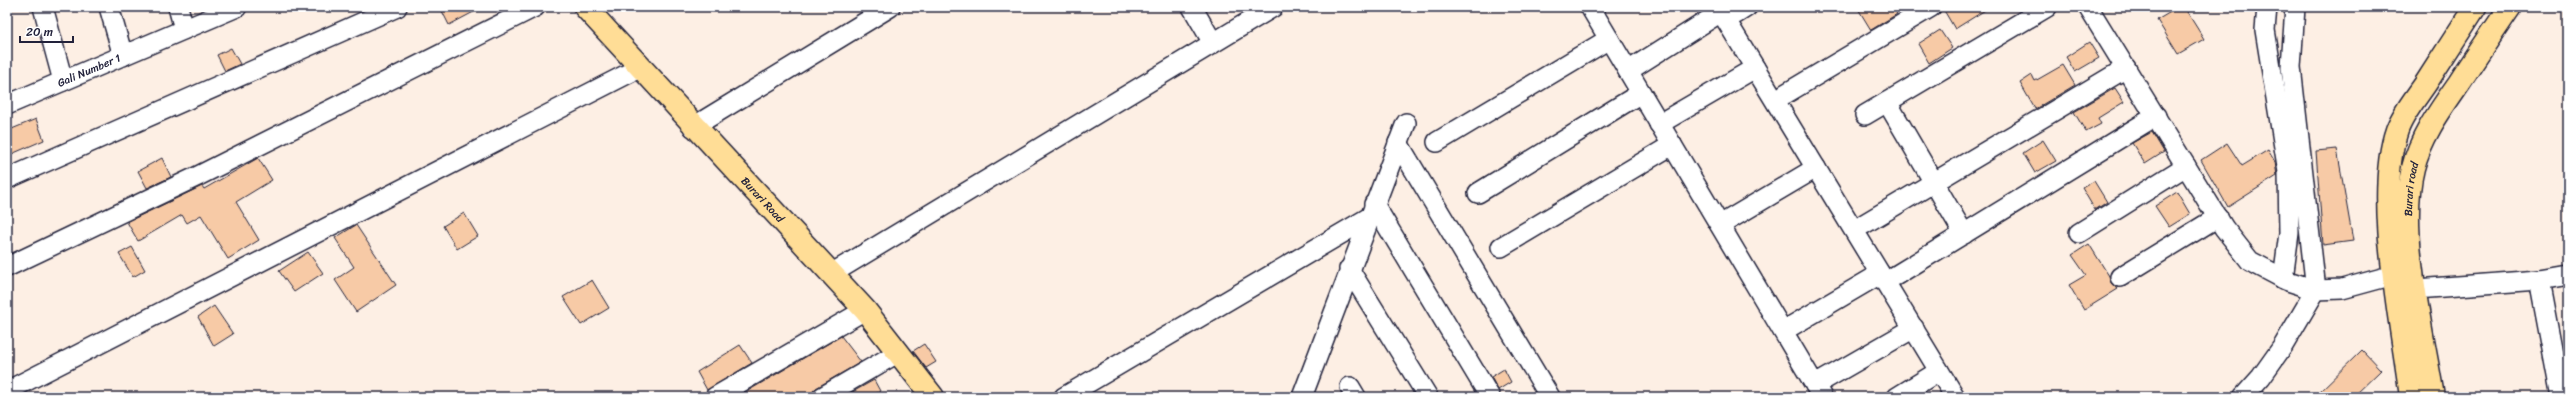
<svg xmlns="http://www.w3.org/2000/svg" width="2575" height="404" viewBox="0 0 2575 404" font-family="Sriracha,sans-serif">
  <style>
    .building { fill: #f7caa6; stroke: #22223b }
    .lines { fill: none; stroke-linecap: round; stroke-linejoin: round }
    .minor-casing { stroke: #22223b; stroke-width: 22 }
    .major-casing { stroke: #22223b; stroke-width: 25 }
    .minor { stroke: #fff; stroke-width: 19 }
    .major { stroke: #ffdd96; stroke-width: 22 }
    .labels { text-anchor: middle; dominant-baseline: central; stroke-width: 3.5; stroke-linejoin: round; paint-order: stroke }
    .street-label { font-size: 11px; fill: #22223b; stroke: #fff }
  </style>
  <rect width="100%" height="100%" fill="#fdefe4"/>
  <filter id="ink" filterUnits="userSpaceOnUse"><feTurbulence type="fractalNoise" baseFrequency=".025" numOctaves="2"/><feDisplacementMap in="SourceGraphic" scale="8" xChannelSelector="R" yChannelSelector="G"/><feConvolveMatrix kernelMatrix="1 2 1 2 8 2 1 2 1" color-interpolation-filters="sRGB"/></filter>
  <g filter="url(#ink)">
    <!-- building -->
    <path class="building" d="M440 7H483L449 25Z
      M1857 7H1893L1897 14 1871 30Z
      M1942 7H1990L1955 29Z
      M2179 7H2184L2204 39 2178 54 2157 20Z
      M1940 30 1952 48 1929 63 1918 44Z
      M2089 42 2099 58 2075 72 2066 57Z
      M231 48 240 64 225 71 217 55Z
      M2063 65 2075 85 2035 109 2020 83 2032 75 2035 81Z
      M2115 88 2124 102 2098 118 2101 124 2086 132 2074 112Z
      M36 119 44 140 7 156V131Z
      M2152 132 2164 152 2145 164 2132 143Z
      M2043 140 2056 161 2035 173 2023 153Z
      M2227 143 2242 166 2268 150 2275 162 2277 176 2228 207 2201 160Z
      M2337 149 2353 241 2323 245 2316 151Z
      M162 158 171 177 147 188 138 171Z
      M258 158 272 180 236 202 259 240 228 259 201 215 187 223 182 215 138 241 127 222 202 186 204 189Z
      M2094 181 2107 202 2095 210 2082 188Z
      M2177 192 2190 214 2169 227 2155 206Z
      M464 213 478 236 457 249 443 226Z
      M356 225 396 285 356 312 335 280 354 267 335 238Z
      M2089 244 2109 276 2111 283 2118 289 2084 310 2069 285 2086 275 2072 255Z
      M132 247 145 270 133 277 119 254Z
      M308 252 323 273 294 292 279 271Z
      M592 280 609 308 581 325 563 297Z
      M214 306 233 334 214 346 198 317Z
      M841 336 861 362 816 388 811 396 742 397 741 395Z
      M924 344 936 362 926 368 913 351Z
      M740 345 752 363 707 390 697 372Z
      M2362 350 2381 370 2353 397H2314Z
      M1504 369 1511 382 1498 390 1491 377Z
      M874 380 880 391 871 397H851L849 394Z"/>
    <g class="lines">
      <defs>
        <g id="minor">
          <path d="M43 7 63 81"/>
          <path d="M109 7 123 56"/>
          <path d="M178 7 184 29"/>
          <path d="M1192 7 1213 43"/>
          <path d="M1590 7 1822 397"/>
          <path d="M1718 7 1955 397"/>
          <path d="M2088 7 2224 228 2250 261 2288 281 2316 290 2342 289 2408 271"/>
          <path d="M2267 7 2265 30 2288 172 2289 233 2283 279"/>
          <path d="M1736 14 1747 7"/>
          <path d="M1628 71 1721 12"/>
          <path d="M1785 94 1931 7"/>
          <path d="M1887 102 1964 234"/>
          <path id="s1" d="M7 105 237 7"/>
          <path d="M1865 115 2047 7"/>
          <path d="M1659 124 1755 68"/>
          <path d="M693 127 890 7"/>
          <path d="M1437 142 1609 39"/>
          <path d="M1398 143 1550 397"/>
          <path d="M7 179 397 7"/>
          <path d="M1478 193 1641 93"/>
          <path d="M1374 204 1490 397"/>
          <path d="M1864 224 2126 68"/>
          <path d="M1720 225 1816 168"/>
          <path d="M2079 233 2186 166"/>
          <path d="M1501 247 1672 145"/>
          <path d="M7 267 198 176 535 7"/>
          <path d="M1349 269 1428 397"/>
          <path d="M831 274 1273 7"/>
          <path d="M1895 276 2156 116"/>
          <path d="M2120 277 2218 217"/>
          <path d="M2539 280 2561 397"/>
          <path d="M2416 289 2539 280 2568 275"/>
          <path d="M1783 331 1880 274"/>
          <path d="M1815 385 1914 328"/>
          <path d="M1350 387 1356 397"/>
          <path d="M7 391 639 68"/>
          <path d="M715 397 865 310"/>
          <path d="M822 397 899 352"/>
          <path d="M1064 397 1368 218"/>
          <path d="M1302 397 1406 123"/>
          <path d="M1897 397 1939 371"/>
          <path d="M2243 397 2261 377 2283 346 2316 290 2291 67 2295 7"/>
        </g>
        <g id="major">
          <path id="s2" d="M585 7 865 310 933 397"/>
          <path d="M2411 397C2402 326 2374 195 2397 130 2403 113 2416 98 2426 83 2442 58 2459 32 2475 7"/>
          <path id="s3" d="M2433 397C2423 333 2397 230 2413 168 2421 136 2441 109 2459 83 2476 57 2493 32 2510 7"/>
        </g>
      </defs>
      <!-- minor casing -->
      <use href="#minor" class="minor-casing"/>
      <!-- major casing -->
      <use href="#major" class="major-casing"/>
      <!-- minor -->
      <use href="#minor" class="minor"/>
      <!-- major -->
      <use href="#major" class="major"/>
    </g>
  </g>
  <g class="labels">
    <!-- street labels -->
    <g class="street-label">
      <text stroke="none"><textPath href="#s1" startOffset="89">Gali Number 1</textPath></text>
      <text stroke="none"><textPath href="#s3" startOffset="210">Burari road</textPath></text>
      <text stroke="none"><textPath href="#s2" startOffset="262">Burari Road</textPath></text>
    </g>
  </g>
  <!-- margin -->
  <rect width="2575" height="404" fill="none" stroke="#fff" stroke-width="24"/>
  <rect x="12" y="12" width="2551" height="380" fill="none" stroke="#22223b" stroke-width="1.5" filter="url(#ink)"/>
  <!-- scale -->
  <path d="M20 36v6h53v-6" fill="none" stroke="#22223b" stroke-width="2"/>
  <text x="26" y="36" font-size="12" fill="#22223b" stroke="#ffffff" stroke-width="3" paint-order="stroke">20 m</text>
</svg>
